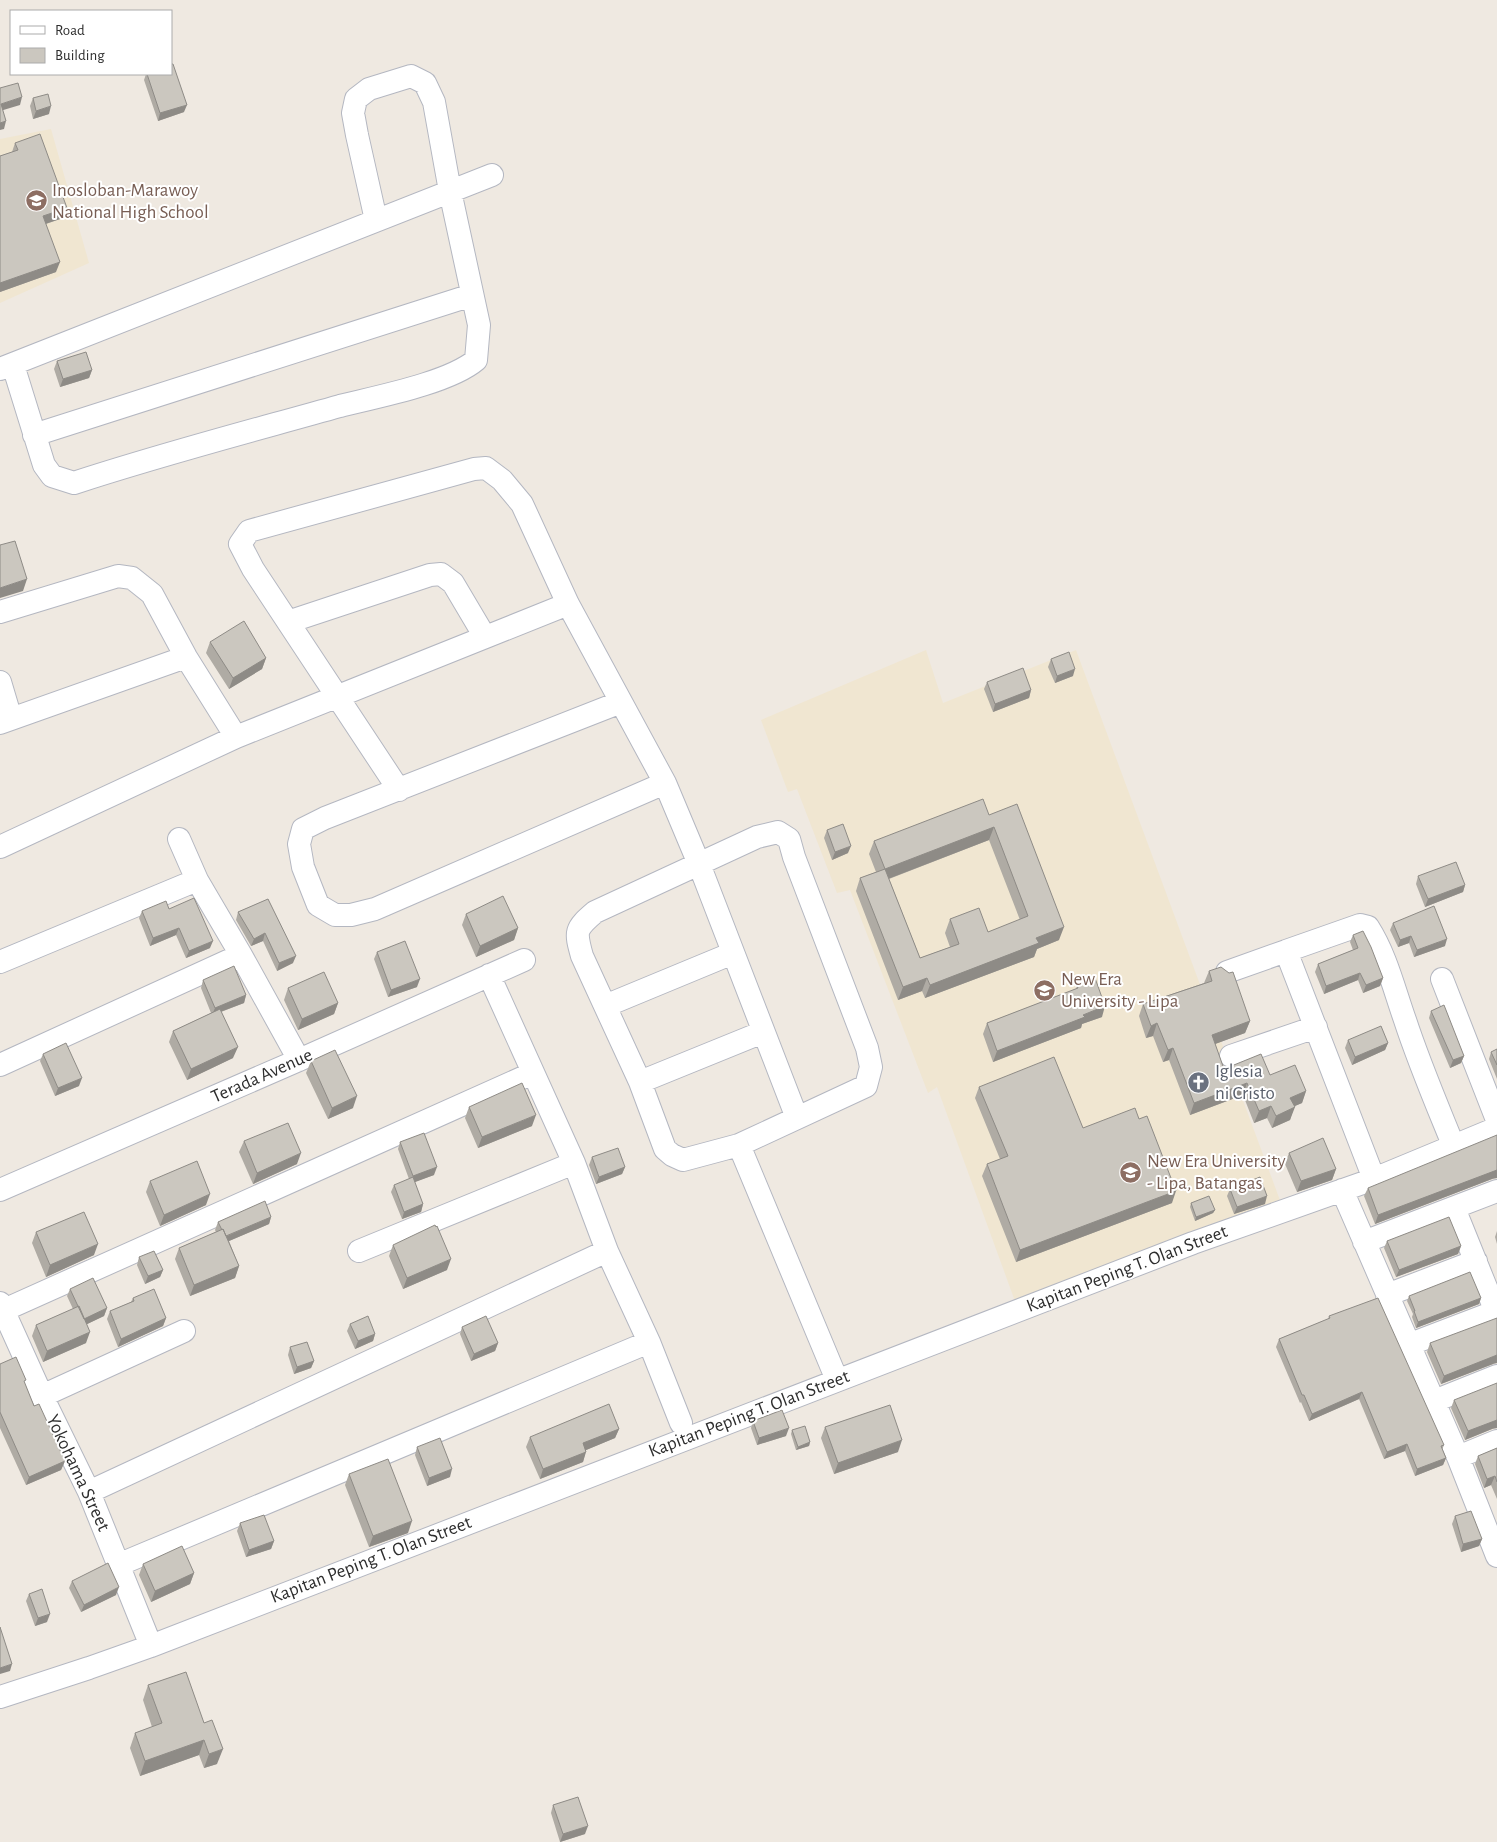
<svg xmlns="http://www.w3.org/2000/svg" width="1497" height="1842" viewBox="0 0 1497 1842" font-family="'Alegreya Sans',sans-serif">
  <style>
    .education { fill: #f0e6d1 }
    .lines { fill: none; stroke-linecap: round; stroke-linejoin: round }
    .minor-casing { stroke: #b4b7c1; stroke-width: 24 }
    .minor { stroke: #fff; stroke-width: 22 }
    .wall { fill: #afaba4; fill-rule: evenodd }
    .shaded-wall { fill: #8e8b86 }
    .building { fill: #cbc7bf; stroke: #8e8b86; fill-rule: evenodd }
    .labels { text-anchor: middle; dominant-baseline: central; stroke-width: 4; stroke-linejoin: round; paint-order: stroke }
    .education-label { font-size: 19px; fill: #785e54; stroke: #fff; text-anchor: start }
    .worship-label { font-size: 19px; fill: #5b616d; stroke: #fff; text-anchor: start }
    .street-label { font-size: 19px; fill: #2e2e2e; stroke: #fff }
  </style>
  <rect width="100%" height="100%" fill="#efe9e1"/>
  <!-- education -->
  <path class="education" d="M51 129 89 263 0 303V139Z
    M926 650 943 703 1076 650 1281 1203 1016 1304 937 1087 928 1093 850 890 837 893 797 789 788 792 761 720Z"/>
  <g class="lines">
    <defs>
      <path id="minor" d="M13 365 44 465 52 476 74 483C162 454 251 431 340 406 376 397 449 383 476 360L479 325 450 191 434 102 425 83 411 76 369 89 356 99 353 113 357 135 376 220
        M0 369 492 175
        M34 435 472 295
        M0 612 118 576 132 578 152 594 186 657 236 737
        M288 622 430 575 441 574 453 583 485 637
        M0 682 11 719
        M621 702 325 818 303 829 299 844 303 867 318 905 335 915H351L375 909 665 783
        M0 723 186 657
        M399 790 253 569 240 544 249 531 474 469 486 468 502 480 522 504 568 604 665 783 699 864 797 1118
        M778 832 789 839 794 857 867 1048 871 1067 866 1086 739 1145 683 1160 672 1155 665 1149 640 1082 582 956C575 931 575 929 595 912L757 837Z
        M179 839 197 880 241 955 299 1060
        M0 847 236 737 568 604
        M0 962 197 880
        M1227 972 1286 951
        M489 975 574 1163 607 1251 649 1342 681 1423
        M1442 979 1497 1120
        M605 1006 733 953
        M1231 1056 1316 1027
        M0 1065 241 955
        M640 1082 763 1032
        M739 1145 837 1380
        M1374 1179 1286 951 1360 925 1368 927C1386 955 1394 989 1405 1020 1419 1063 1437 1105 1454 1147
        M0 1190 299 1060 524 960
        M1342 1190 1458 1457 1497 1556
        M1454 1208 1496 1312
        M1364 1242 1497 1191
        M359 1251 574 1163
        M1387 1295 1476 1261
        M0 1303 42 1396 89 1492 151 1646
        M4 1310 533 1073
        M1408 1345 1497 1311
        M42 1396 184 1331
        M1432 1402 1497 1376
        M1458 1457 1497 1441
        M89 1492 607 1251
        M118 1565 649 1342
        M0 1697 89 1668 151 1646 1193 1243 1374 1179 1497 1128"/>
    </defs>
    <!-- minor casing -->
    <use href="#minor" class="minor-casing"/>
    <!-- minor -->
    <use href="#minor" class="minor"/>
  </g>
  <!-- wall -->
  <path class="wall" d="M146 74H171L184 112 158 121 144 80Z
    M33 98 49 114 33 119 30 106Z
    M15 143 63 218 46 224 56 272 0 292V156L12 152Z
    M57 361 92 370 89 378 60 387 54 369Z
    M210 642 266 658 262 669 229 689 206 653Z
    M1051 659 1073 676 1055 683 1048 667Z
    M987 682 1031 690 1029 698 993 712 984 689Z
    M989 815 1059 940 1037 949 1034 957 925 998 922 991 898 1000 856 891 860 878 876 872 869 854 874 841ZM989 840 1020 920 988 932 950 919 945 933 950 947 920 958 889 879Z
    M827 830 848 853 832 860 824 838Z
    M1418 876 1465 885 1463 892 1425 907 1416 884Z
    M268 899 293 963 277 971 263 941 251 946 236 920 238 912Z
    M169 909 210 948 186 958 176 935 150 946 139 918 142 911Z
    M466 914 518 928 514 940 476 957 462 925Z
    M1393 923 1445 946 1414 957 1409 943 1398 947 1390 930Z
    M1353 935 1383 978 1380 986 1363 993 1358 980 1324 994 1315 972 1318 964 1353 950 1350 942Z
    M377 952 417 987 388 997 374 959Z
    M1209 971 1250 1021 1245 1033 1215 1044 1224 1069 1270 1075 1306 1091 1302 1103 1294 1106 1290 1120 1272 1128 1267 1118 1254 1123 1243 1095 1190 1115 1169 1060 1163 1062 1153 1036 1146 1038 1139 1016 1143 1004 1204 983Z
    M203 980 246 995 244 1003 221 1012 233 1058 187 1080 169 1042 173 1031 211 1013 201 988Z
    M1077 985 1102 1017 1082 1024 1081 1028 993 1062 983 1034 987 1023 1076 989Z
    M288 988 338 1003 334 1014 298 1030 284 1000Z
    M1431 1011 1464 1056 1461 1063 1450 1068 1429 1018Z
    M1348 1040 1388 1043 1385 1050 1352 1065 1345 1048Z
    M1497 1049V1079L1489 1059 1491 1052Z
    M43 1054 79 1086 55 1096 40 1061Z
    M311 1061 353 1108 328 1119 306 1073Z
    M979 1087 1083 1128 1172 1203 1016 1262 982 1176 987 1164 1000 1159 975 1098Z
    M469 1107 532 1126 478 1148 465 1118Z
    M244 1141 297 1164 253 1184 239 1152Z
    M400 1142 434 1175 414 1182 423 1204 421 1212 402 1219 391 1192 394 1185 409 1179 398 1149Z
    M1289 1153 1336 1169 1332 1180 1297 1192 1285 1164Z
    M592 1157 625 1167 622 1174 596 1184 589 1165Z
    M1492 1179 1375 1224 1364 1196 1368 1188Z
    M150 1181 206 1205 160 1226 146 1192Z
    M1230 1189 1265 1204 1234 1214 1227 1196Z
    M1191 1203 1215 1210 1213 1213 1195 1221 1190 1207Z
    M271 1217 269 1224 229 1241 239 1266 235 1278 190 1296 175 1259 179 1248 216 1232 215 1230 218 1222Z
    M1497 1231V1244L1495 1237Z
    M36 1232 94 1255 46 1277 32 1243Z
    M1387 1241 1461 1246 1458 1254 1396 1277 1384 1248Z
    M393 1245 447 1270 403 1289 389 1256Z
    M139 1257 163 1270 160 1277 145 1284 137 1265Z
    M70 1289 107 1308 104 1316 87 1324 86 1343 43 1362 32 1336 36 1325 73 1309 67 1296Z
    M1409 1296 1481 1298 1479 1304 1416 1328 1412 1317 1413 1314 1407 1301Z
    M133 1298 166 1318 163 1326 118 1347 107 1319 110 1311 131 1302Z
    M1329 1316 1444 1445 1442 1450 1446 1458 1443 1465 1415 1476 1405 1451 1384 1459 1359 1399 1309 1421 1301 1402 1300 1403 1276 1347 1279 1339 1328 1319Z
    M350 1324 375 1334 373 1341 355 1349 347 1331Z
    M462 1327 498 1343 495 1351 471 1361 460 1334Z
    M1430 1343 1493 1364 1441 1384 1427 1352Z
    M290 1347 314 1361 311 1368 294 1374 288 1355Z
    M0 1364 25 1384 34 1406 65 1461 61 1470 26 1485 0 1428Z
    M1454 1400 1492 1429 1465 1440 1451 1408Z
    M753 1421 786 1436 757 1445 751 1428Z
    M825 1427 898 1452 834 1474 821 1438Z
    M619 1429 615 1438 586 1450 583 1462 540 1479 526 1447 530 1437Z
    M792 1430 810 1442 809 1446 796 1450 791 1434Z
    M417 1447 450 1477 427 1486 415 1455Z
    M1497 1448V1499L1491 1485 1484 1488 1475 1464 1478 1456Z
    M349 1474 408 1533 369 1547 345 1485Z
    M1455 1516 1482 1539 1479 1546 1461 1552 1452 1524Z
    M240 1523 274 1541 271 1549 246 1557 237 1531Z
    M143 1564 194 1573 190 1584 151 1602 139 1575Z
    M72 1581 116 1595 81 1612 69 1588Z
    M29 1594 47 1622 35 1626 26 1601Z
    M148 1685 204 1723 217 1764 204 1768 199 1755 140 1776 130 1748 135 1733 152 1727 143 1700Z
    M553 1805 585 1834 560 1842 551 1813Z"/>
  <!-- shaded-wall -->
  <path class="shaded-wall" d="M22 97 20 105 0 111 1 104Z
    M187 105 184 112 158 121 160 113Z
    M51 106 49 114 33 119 36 111Z
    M6 121 4 129 0 130V123Z
    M67 208 63 218 39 226 43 216Z
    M60 262 56 272 0 292V283Z
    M92 370 89 378 60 387 63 379Z
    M27 579 23 591 0 598V588Z
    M266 658 262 669 229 689 233 678Z
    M1075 669 1073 676 1055 683 1057 676Z
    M1031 690 1029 698 993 712 995 704Z
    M994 827 989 840 880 882 885 869Z
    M851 846 848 853 832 860 835 852Z
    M1465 885 1463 892 1425 907 1428 899Z
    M1064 927 1059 940 1037 949 1034 957 925 998 930 985 1036 938Z
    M179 928 176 935 150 946 153 938Z
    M518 928 514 940 476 957 480 946Z
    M265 933 263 941 251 946 254 939Z
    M1411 936 1409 943 1398 947 1400 940Z
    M1447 939 1445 946 1414 957 1417 950Z
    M213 941 210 948 186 958 189 951Z
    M296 956 293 963 277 971 279 963Z
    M1360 973 1358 980 1324 994 1326 986Z
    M927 978 922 991 898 1000 903 987Z
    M1383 978 1380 986 1363 993 1366 985Z
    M420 979 417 987 388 997 391 990Z
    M246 995 244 1003 212 1015 215 1008Z
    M338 1003 334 1014 298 1030 302 1019Z
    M1105 1006 1102 1017 1082 1024 1081 1028 993 1062 997 1051Z
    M1250 1021 1245 1033 1207 1047 1212 1035Z
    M1157 1023 1153 1036 1146 1038 1151 1026Z
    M1388 1043 1385 1050 1352 1065 1355 1057Z
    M238 1047 233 1058 187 1080 191 1069Z
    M1173 1048 1169 1060 1163 1062 1168 1050Z
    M1464 1056 1461 1063 1450 1068 1453 1060Z
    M82 1078 79 1086 55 1096 58 1088Z
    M1247 1083 1243 1095 1190 1115 1194 1103Z
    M1306 1091 1302 1103 1286 1110 1290 1098Z
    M357 1096 353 1108 328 1119 332 1108Z
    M1271 1106 1267 1118 1254 1123 1259 1111Z
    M1295 1107 1290 1120 1272 1128 1276 1116Z
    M536 1115 532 1126 478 1148 482 1137Z
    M301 1153 297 1164 253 1184 257 1173Z
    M437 1167 434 1175 410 1184 413 1176Z
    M625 1167 622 1174 596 1184 599 1177Z
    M1336 1169 1332 1180 1297 1192 1301 1181Z
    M1495 1170H1497V1178L1492 1179 1375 1224 1378 1215Z
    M1176 1191 1172 1203 1016 1262 1020 1250Z
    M210 1194 206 1205 160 1226 164 1215Z
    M1267 1196 1265 1204 1234 1214 1237 1207Z
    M423 1204 421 1212 402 1219 404 1212Z
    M1215 1210 1213 1213 1195 1221 1196 1217Z
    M271 1217 269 1224 222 1244 225 1237Z
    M98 1244 94 1255 46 1277 50 1265Z
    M1461 1246 1458 1254 1396 1277 1399 1270Z
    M451 1259 447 1270 403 1289 407 1278Z
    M239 1266 235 1278 190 1296 194 1285Z
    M163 1270 160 1277 145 1284 148 1276Z
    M1481 1298 1479 1304 1416 1328 1418 1322Z
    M107 1308 104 1316 81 1327 84 1319Z
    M166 1318 163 1326 118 1347 121 1339Z
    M90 1332 86 1343 43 1362 47 1351Z
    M375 1334 373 1341 355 1349 358 1341Z
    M498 1343 495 1351 471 1361 474 1354Z
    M1496 1355H1497V1363L1493 1364 1441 1384 1444 1376Z
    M314 1361 311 1368 294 1374 297 1367Z
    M1362 1392 1359 1399 1309 1421 1312 1414Z
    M1495 1420H1497V1428L1492 1429 1465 1440 1468 1431Z
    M789 1428 786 1436 757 1445 759 1438Z
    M619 1429 615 1438 579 1453 583 1443Z
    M902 1440 898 1452 834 1474 838 1463Z
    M810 1442 809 1446 796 1450 798 1447Z
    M1407 1444 1405 1451 1384 1459 1387 1452Z
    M586 1452 583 1462 540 1479 543 1469Z
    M1446 1458 1443 1465 1415 1476 1417 1469Z
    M65 1461 61 1470 26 1485 29 1477Z
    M452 1469 450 1477 427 1486 429 1478Z
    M1495 1476 1491 1485 1484 1488 1487 1479Z
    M412 1521 408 1533 369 1547 373 1536Z
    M1482 1539 1479 1546 1461 1552 1463 1544Z
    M274 1541 271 1549 246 1557 249 1550Z
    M194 1573 190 1584 151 1602 155 1591Z
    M119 1587 116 1595 81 1612 84 1605Z
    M50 1614 47 1622 35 1626 38 1618Z
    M12 1664 10 1671 0 1674V1668Z
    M204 1740 199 1755 140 1776 145 1761Z
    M223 1749 217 1764 204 1768 209 1754Z
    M588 1826 585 1834 560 1842 563 1834Z"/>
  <!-- building -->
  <path class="building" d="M171 64H173L187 105 160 113 147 74H171Z
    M18 83 22 97 1 104 6 121 0 123V88Z
    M48 94 51 106 36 111 33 98Z
    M40 134 67 208 43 216 60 262 0 283V156L18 150 15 143Z
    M86 352 92 370 63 379 57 361Z
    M15 541 27 579 0 588V545Z
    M244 621 266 658 233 678 210 642Z
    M1069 652 1075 669 1057 676 1051 659Z
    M1023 668 1031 690 995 704 987 682Z
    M983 799 989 815 1017 804 1064 927 1036 938 1039 943 930 985 927 978 903 987 860 878 885 869 874 841ZM994 827 1028 916 988 932 979 908 950 919 959 944 920 958 885 869Z
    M843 824 851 846 835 852 827 830Z
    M1456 862 1465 885 1428 899 1418 876Z
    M503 896 518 928 480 946 466 914Z
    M194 898 213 941 189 951 179 928 153 938 142 911 166 901 169 909Z
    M268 899 296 956 279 963 265 933 254 939 238 912Z
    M1434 906 1447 939 1417 950 1411 936 1400 940 1393 923Z
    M1363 931 1371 947 1383 978 1366 985 1360 973 1326 986 1318 964 1358 948 1353 935Z
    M405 941 420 979 391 990 377 952Z
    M234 966 246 995 215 1008 203 980Z
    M1221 967 1229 973 1233 972 1250 1021 1212 1035 1224 1069 1261 1054 1270 1075 1295 1065 1306 1091 1290 1098 1295 1107 1276 1116 1271 1106 1259 1111 1247 1083 1194 1103 1173 1048 1168 1050 1157 1023 1151 1026 1143 1004 1212 981 1209 971Z
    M324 972 338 1003 302 1019 288 988Z
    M1095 978 1105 1006 1083 1015 1085 1017 997 1051 987 1023 1078 988 1077 985Z
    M1444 1005 1464 1056 1453 1060 1431 1011Z
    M220 1009 238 1047 191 1069 173 1031Z
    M1381 1026 1388 1043 1355 1057 1348 1040Z
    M66 1043 82 1078 58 1088 43 1054Z
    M1497 1049V1065L1491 1052Z
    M335 1050 357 1096 332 1108 311 1061Z
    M1054 1057 1083 1128 1135 1108 1139 1119 1147 1116 1176 1191 1020 1250 987 1164 1008 1156 979 1087Z
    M522 1083 536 1115 482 1137 469 1107Z
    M288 1123 301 1153 257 1173 244 1141Z
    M424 1133 437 1167 413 1176 400 1142Z
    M1497 1135V1170L1378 1215 1368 1188Z
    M1323 1138 1336 1169 1301 1181 1289 1153Z
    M618 1148 625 1167 599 1177 592 1157Z
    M197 1161 210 1194 164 1215 150 1181Z
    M413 1177 423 1204 404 1212 394 1185Z
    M1260 1177 1267 1196 1237 1207 1230 1189Z
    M1209 1196 1215 1210 1196 1217 1191 1203Z
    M265 1201 271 1217 226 1236 223 1229 222 1230 218 1222Z
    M84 1212 98 1244 50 1265 36 1232Z
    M1449 1217 1461 1246 1399 1270 1387 1241Z
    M435 1225 436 1227 437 1226 451 1259 407 1278 393 1245Z
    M223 1229 239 1266 194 1285 179 1248Z
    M154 1251 163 1270 148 1276 139 1257Z
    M1470 1272 1481 1298 1418 1322 1414 1311H1415L1409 1296Z
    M93 1278 107 1308 84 1319 70 1289Z
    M154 1289 166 1318 121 1339 110 1311 134 1301 133 1298Z
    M1378 1298 1444 1445 1441 1446 1446 1458 1417 1469 1407 1444 1387 1452 1362 1392 1312 1414 1304 1395H1302L1279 1339 1330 1318 1329 1316Z
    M79 1306 90 1332 47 1351 36 1325Z
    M368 1316 375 1334 358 1341 350 1324Z
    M486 1316 498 1343 474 1354 462 1327Z
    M1497 1318V1355L1444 1376 1430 1343Z
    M307 1342 314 1361 297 1367 290 1347Z
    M16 1357 26 1380 24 1381 34 1406 39 1404 65 1461 29 1477 0 1412V1364Z
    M1497 1383V1420L1468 1431 1454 1400Z
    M609 1404 619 1429 583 1443 586 1452 543 1469 530 1437Z
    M890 1405 902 1440 838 1463 825 1427Z
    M782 1410 789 1428 759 1438 753 1421Z
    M805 1426 810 1442 798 1447 792 1430Z
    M440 1438 452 1469 429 1478 417 1447Z
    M1497 1448V1482L1495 1476 1487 1479 1478 1456Z
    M388 1459 412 1521 373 1536 349 1474Z
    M1471 1511 1482 1539 1463 1544 1455 1516Z
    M264 1515 274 1541 249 1550 240 1523Z
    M182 1546 194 1573 155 1591 143 1564Z
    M108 1563 119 1587 84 1605 72 1581Z
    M42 1589 50 1614 38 1618 29 1594Z
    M0 1627 12 1664 0 1668Z
    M186 1672 204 1723 212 1720 223 1749 209 1754 204 1740 145 1761 135 1733 162 1723 148 1685Z
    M578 1797 588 1826 563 1834 553 1805Z"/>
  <!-- icons -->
  <defs>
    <symbol id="school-disc" viewBox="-11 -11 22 22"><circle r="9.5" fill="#8d6e63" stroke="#fff"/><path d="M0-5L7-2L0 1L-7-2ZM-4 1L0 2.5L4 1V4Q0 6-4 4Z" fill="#fff"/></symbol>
    <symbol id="university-disc" viewBox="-11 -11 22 22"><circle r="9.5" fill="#8d6e63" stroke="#fff"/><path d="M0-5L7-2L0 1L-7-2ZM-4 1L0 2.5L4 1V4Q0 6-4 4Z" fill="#fff"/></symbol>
    <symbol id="church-disc" viewBox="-11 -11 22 22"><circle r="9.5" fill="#6b7280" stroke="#fff"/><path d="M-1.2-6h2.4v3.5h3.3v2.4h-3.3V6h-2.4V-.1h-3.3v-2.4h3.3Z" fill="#fff"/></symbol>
  </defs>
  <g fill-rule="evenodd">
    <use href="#school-disc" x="24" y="188" width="25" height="25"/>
    <use href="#university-disc" x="1032" y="978" width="25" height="25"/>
    <use href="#church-disc" x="1186" y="1070" width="25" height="25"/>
    <use href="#school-disc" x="1118" y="1160" width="25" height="25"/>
  </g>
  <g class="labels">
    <!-- education labels -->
    <g class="education-label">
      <text x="52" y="190">Inosloban-Marawoy<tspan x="52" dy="22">National High School</tspan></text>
      <text x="1061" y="979">New Era<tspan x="1061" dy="22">University - Lipa</tspan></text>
      <text x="1147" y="1161">New Era University<tspan x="1147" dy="22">- Lipa, Batangas</tspan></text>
    </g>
    <!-- worship labels -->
    <g class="worship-label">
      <text x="1215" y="1071">Iglesia<tspan x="1215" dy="22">ni Cristo</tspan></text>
    </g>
    <!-- street labels -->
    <g class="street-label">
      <text transform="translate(262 1076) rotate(-24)">Terada Avenue</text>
      <text transform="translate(1127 1269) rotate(-21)">Kapitan Peping T. Olan Street</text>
      <text transform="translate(749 1414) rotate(-21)">Kapitan Peping T. Olan Street</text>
      <text transform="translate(78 1473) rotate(65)">Yokohama Street</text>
      <text transform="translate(371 1560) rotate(-21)">Kapitan Peping T. Olan Street</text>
    </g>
  </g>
  <!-- legend -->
  <rect x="10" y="10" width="162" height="65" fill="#ffffff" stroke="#ababab"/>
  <rect x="20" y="26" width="25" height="8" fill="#ffffff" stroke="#ababab"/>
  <text x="55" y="35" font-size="15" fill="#2e2e2e">Road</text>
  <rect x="20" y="48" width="25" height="15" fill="#cbc7bf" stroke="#ababab"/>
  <text x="55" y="60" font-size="15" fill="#2e2e2e">Building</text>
</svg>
